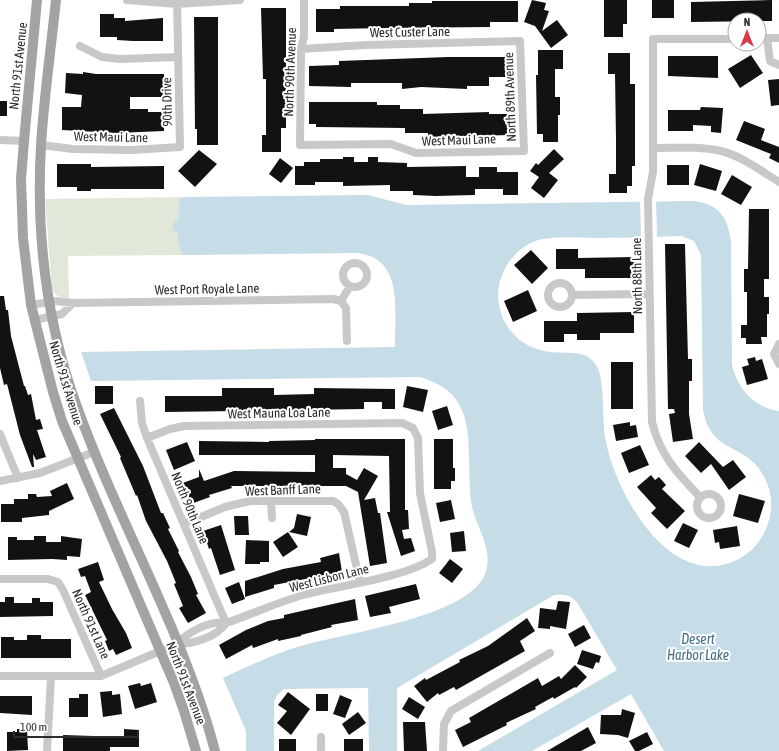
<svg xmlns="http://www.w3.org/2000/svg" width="779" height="751" viewBox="0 0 779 751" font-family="'Asap Condensed',sans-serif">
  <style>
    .green { fill: #e2e8d9 }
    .water { fill: #c6dce7; fill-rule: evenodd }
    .pier { fill: #fff }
    .building { fill: #121212 }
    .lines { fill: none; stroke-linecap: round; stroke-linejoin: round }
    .minor { stroke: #c8c8c8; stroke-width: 8 }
    .major { stroke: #a3a3a3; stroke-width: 10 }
    .labels { text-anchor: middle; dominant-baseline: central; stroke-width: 4; stroke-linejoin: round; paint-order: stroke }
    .street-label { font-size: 13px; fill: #2b2b2b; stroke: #fff }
    .water-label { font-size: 14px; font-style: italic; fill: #406e87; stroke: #fff }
  </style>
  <rect width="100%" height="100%" fill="#fff"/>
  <!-- green -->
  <path class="green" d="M183 197 179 200 178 221H173V231H178L177 240 182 255 68 256 69 298C61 298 57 297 52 290L45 199Z"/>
  <!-- water -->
  <path class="water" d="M368 195 406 205 693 201C719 204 728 217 731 242L732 365C738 389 753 407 779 411V751H664L631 694 532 751H478L617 670 577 602C570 595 564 594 554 595L397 688V751H369L368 688 284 689 277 695 274 702V751H246V731L223 678C248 666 274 654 301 646 343 633 468 618 485 574 494 550 477 529 472 507 469 492 470 477 469 462 469 420 465 390 420 377L91 381 81 352 395 347C394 312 405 258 357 253L182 255 177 240 178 231H173V221H178L179 200 183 197ZM681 236 694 241 701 255 703 410C705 419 707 426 712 433 719 443 732 448 742 454 761 464 773 488 771 509 769 529 759 547 742 557 674 597 617 497 606 442 601 422 606 380 596 365 586 349 568 354 551 352 542 351 532 348 524 343 508 333 498 314 498 294 499 273 512 251 533 242 552 235 574 238 594 238 623 238 652 237 681 236Z"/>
  <!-- pier -->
  <path class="pier" d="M640 199H656L657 237 641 238Z"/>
  <!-- building -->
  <path class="building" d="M532 0 546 3 544 10 549 11 542 31 557 20 568 35 551 48 535 26 524 22Z
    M604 0H627V24H623V37H604Z
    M652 0H674V18H652Z
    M772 0V21L691 22V2Z
    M432 1H518V22H490V27L384 28 334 29V32H316V9H340V6H409V3H432Z
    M261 8H286V128H281V152H262V135H266V79H263Z
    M100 14H114V18H125V21L163 18V41H133L117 40V37H100Z
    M194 17H218V145H197V129H195Z
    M538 50H563V69H555V97H560V115H558V142H543V134H537L536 75H538Z
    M608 53H630V84H635V166H632V186H627V193H609V174H616V139L615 74H608Z
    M751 55 763 73 740 88 728 69Z
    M668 56H718V78L668 76Z
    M448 57H510V77H489V86H467V89L421 87 402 89V83H351V87L309 86V66L339 65V61Z
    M83 72 96 74H164V97H130V109H148V112H164V131L116 133 62 130V107H81L82 95 65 93 66 73 83 74Z
    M779 79V105L771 106 768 80Z
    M0 101H7V116H0Z
    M309 102H377V105H400V109H423V114L489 112V114H512V135L428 137V133H405V128L316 127V124H309Z
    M701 107 723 108 721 133 711 132V126L693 125V131H668V110H700Z
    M744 121 765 129 761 140 779 147V163L769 158 771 154 736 140Z
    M554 149 564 159 549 173 558 180 544 198 531 188 539 177 530 171 536 163 538 165Z
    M199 150 217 164 195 187 178 171Z
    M343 157H354V162H368V157H378V162L407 163V167L466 166V177H479V167H497V172H518V195H503V189H475V195L436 196 413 195V191H390V185L343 186V182H315V185H295V166H304V162H320V159H343Z
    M280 158 293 168 281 183 269 174Z
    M57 164H91V167L164 166V189H91V191H77V187H57Z
    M700 164 722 171 716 191 694 185Z
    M667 165H689V185H667Z
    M732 175 752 187 741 205 721 194Z
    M749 209H769V279H764V297H769V314H767V337H761L762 344H746V338H741V325H747V292H744V269H748Z
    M665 244H685L688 359H692V381H689V414L693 439 673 442 669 414 675 413 674 409H668Z
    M556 249H578V258L635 257V278H585V269H556Z
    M531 250 548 268 532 284 514 265Z
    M528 290 537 311 513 322 504 301Z
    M0 296H4L6 310H8L11 336 24 386H25L28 395 31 394 36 420 40 419 43 429 37 430 46 457 36 460 33 454 34 467H32L20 435 7 384 4 385 0 368Z
    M634 312V333H600V340H577V334H564V342H544V321H577V313Z
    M755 357 756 361 762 359 768 379 747 385 742 367 749 365 747 359Z
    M611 362H633V409H611Z
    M95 386H113V404H95Z
    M407 386 428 390 423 412 403 407Z
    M222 388H274V395L314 394V388L395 389V409H382V402H364V409L165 412V396H222Z
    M447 406 453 425 438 430 432 411Z
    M114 408 143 466 161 513H163L170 528 168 529 179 551 178 552 191 577 198 594 196 595 206 613 188 623 179 608 183 606 174 584 176 583 167 561 146 521 137 495 136 496 120 458 121 457 100 414Z
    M630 422V426L636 425 638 437 616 441 613 425Z
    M315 439H405V510H408L409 529 402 530 404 539 411 538 415 551 401 556 387 512H390L389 456 333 455V468H346V474L357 480 364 468 378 476 364 500 375 498 378 513H380L387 563 370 566 358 492 346 486H231L232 488 209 495 210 497 188 505 180 484 199 477V469L204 481 234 471 315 472V455H199V441L269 442V441L315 440Z
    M434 439H453V468H455V481H451V489H434Z
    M187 442 195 461 174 470 166 450Z
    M699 442 723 467 733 460 746 477 729 490 711 464 701 473 685 456Z
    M640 445 649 465 629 473 621 453Z
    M651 475 655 480 659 477 666 485 662 489 685 511 667 529 651 513 656 508 637 487Z
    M67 483 74 499 49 511V515L22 518V522H1V504H14V499H28V494H36L37 497 52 496 50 491Z
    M739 494 765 501 758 523 733 516Z
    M451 500 455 519 440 522 436 503Z
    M297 514 311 517 307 536 289 532 294 528Z
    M234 516H248L249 535H235Z
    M683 523 698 530 689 548 674 541Z
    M221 525 235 570 220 575 211 548 209 549 203 531Z
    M737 526 740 546 720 549 719 542 715 543 713 530Z
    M464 531 466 551 452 552 450 533Z
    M288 532 298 547 283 557 273 542Z
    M34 536H46V542H61V536L82 539 80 557 67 556V560L52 559 8 560V537H17V540H34Z
    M246 540 269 541V562H260V564H245Z
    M339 553 342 572 274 585V588L245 597V581L283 569 321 562 320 558Z
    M450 559 463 569 452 583 439 573Z
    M98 562 104 580 99 582 112 609 126 633 132 648 116 655 113 649 109 651 105 641 107 640 85 595 91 592 85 576 81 577 78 569Z
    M239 582 245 599 232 604 225 588Z
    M416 584 420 599 389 607 391 613 370 617 365 596Z
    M5 597H14V603H32V598H40V602H53V616L0 617V602H5Z
    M355 599 358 620 331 625 332 627 301 635V636L278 641V639L253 648 252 645 226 659 219 645 246 630 268 621 284 618V615Z
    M558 601 570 602 566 629 550 626V629L538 628 540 608 556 610Z
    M527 618 535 631 520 641 525 651 456 690 454 687 439 695 438 693 427 702 414 686 425 678 426 680 460 662 459 660 488 646Z
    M584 625 591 638 575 647 568 634Z
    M27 635H41V639H71V658H1V637H14V640H27Z
    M582 650 601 656 599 663 596 662 593 669 577 664Z
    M575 665 587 677 576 688 575 687 554 699 553 697 535 707 536 709 506 723 507 725 463 747 455 730 471 722 469 718 538 678 542 686 559 676 561 679Z
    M140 683 141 686 151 683 157 702 135 709 128 686Z
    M112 691V695L120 694 122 714 103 717 100 692Z
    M288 692 310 709 291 735 277 723 287 711 278 705Z
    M79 694H88V717H69V698H79Z
    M316 694H328V711H316Z
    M340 695 352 700 345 718 333 714Z
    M0 696H32V715L0 713Z
    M409 697 425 707 418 719 402 709Z
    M622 709 635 713 628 738 618 735 600 734 601 715H621Z
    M358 712 366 723 349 735 342 724Z
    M403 722H425L427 751H404Z
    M588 727 596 743 581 751H547Z
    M17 729H27L28 750 7 751V732H17Z
    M124 729 139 730V747H110V751H63V735L124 737Z
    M647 732 653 744 639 751H635L629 741Z
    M279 739H296V751H279Z
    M344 739H363V751H344Z"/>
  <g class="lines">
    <!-- minor -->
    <path class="minor" d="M127 0 177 4 240 0
      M759 38H779
      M767 38 770 61 779 65
      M80 46 102 57 120 59 178 57
      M301 49 366 45 520 41 524 151 416 153 391 144 300 145 301 49 304 37V0
      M0 140 24 141
      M41 145 73 149 132 150 180 147 177 0
      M653 148C676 148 699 146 721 151 742 156 761 171 779 182
      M343 275a12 12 0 1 1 24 0a12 12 0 1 1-24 0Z
      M548 295a12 12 0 1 1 24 0a12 12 0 1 1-24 0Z
      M572 295 649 294
      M31 305 55 301 73 303 333 299 341 301
      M35 320 62 314 73 303
      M347 341 346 308 341 301 350 286
      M779 344 774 354 779 364
      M140 401 142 423 147 438 226 623
      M0 434 18 478
      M147 438 170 429 184 426 402 423 413 428 418 438 420 493 432 552V559C404 578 342 585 307 594 280 601 253 614 226 623 210 620 188 632 177 644
      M0 481 40 473 94 452
      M697 506a12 12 0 1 1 24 0a12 12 0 1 1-24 0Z
      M700 497C677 473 660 455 652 422L648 199 653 172V39H735
      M271 501 272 518
      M184 524 225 507 250 501H333L338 504 344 512 360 582
      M0 579H48L58 582 63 590 101 676
      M0 676H101L177 644C193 644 217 637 226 623
      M321 737V751
      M47 751 51 677
      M443 751 444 724 451 711 550 653"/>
    <!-- major -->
    <path class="major" d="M37 0 24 141 21 179 23 238 31 305 53 392 62 421 174 683 184 711 196 751
      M56 0C51 48 44 97 41 145 36 233 46 321 76 404 117 520 184 632 215 751"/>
  </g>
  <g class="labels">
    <!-- street labels -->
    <g class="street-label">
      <text transform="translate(410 32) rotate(-1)">West Custer Lane</text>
      <text transform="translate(18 66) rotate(-84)">North 91st Avenue</text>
      <text transform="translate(290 72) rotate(-88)">North 90th Avenue</text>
      <text transform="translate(510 97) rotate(-92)">North 89th Avenue</text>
      <text transform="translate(167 102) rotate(-91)">90th Drive</text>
      <text transform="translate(111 137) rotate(1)">West Maui Lane</text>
      <text transform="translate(459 140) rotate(-2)">West Maui Lane</text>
      <text transform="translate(637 276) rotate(-91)">North 88th Lane</text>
      <text transform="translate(207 289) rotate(-1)">West Port Royale Lane</text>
      <text transform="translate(66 383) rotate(73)">North 91st Avenue</text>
      <text transform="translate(279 413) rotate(-1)">West Mauna Loa Lane</text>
      <text transform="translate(283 490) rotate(-2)">West Banff Lane</text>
      <text transform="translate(190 508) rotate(67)">North 90th Lane</text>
      <text transform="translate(329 578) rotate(-14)">West Lisbon Lane</text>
      <text transform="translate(91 624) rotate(66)">North 91st Lane</text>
      <text transform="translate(186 683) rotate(69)">North 91st Avenue</text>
    </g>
    <!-- water labels -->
    <g class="water-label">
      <text x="698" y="639">Desert<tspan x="698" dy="16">Harbor Lake</tspan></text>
    </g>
  </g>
  <!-- north arrow -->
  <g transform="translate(747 32)"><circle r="19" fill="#ffffff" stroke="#aaaaaa"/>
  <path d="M0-3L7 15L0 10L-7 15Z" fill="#d7384b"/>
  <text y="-6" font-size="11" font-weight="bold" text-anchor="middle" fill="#2b2b2b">N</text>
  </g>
  <!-- scale -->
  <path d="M14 731v6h124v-6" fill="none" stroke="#2b2b2b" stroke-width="2"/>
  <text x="20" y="731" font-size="12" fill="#2b2b2b" stroke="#ffffff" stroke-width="3" paint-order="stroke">100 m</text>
</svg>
